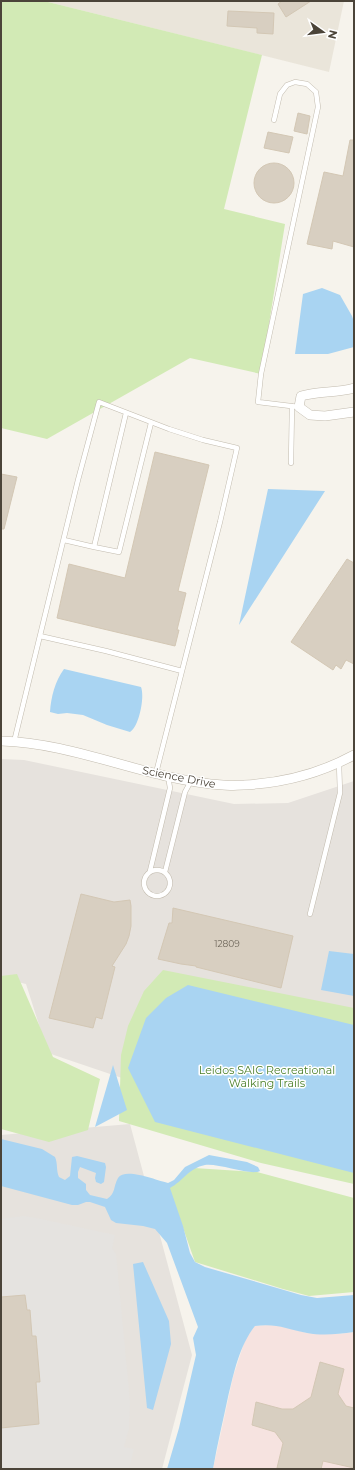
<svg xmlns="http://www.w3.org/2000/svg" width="355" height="1470" viewBox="0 0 355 1470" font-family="Montserrat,sans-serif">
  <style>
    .residential { fill: #eae5da }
    .industrial { fill: #e6e2dd }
    .medical { fill: #f6e3e0 }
    .green { fill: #d2eab5 }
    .parking { fill: #e5e3e0 }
    .water { fill: #a9d4f2 }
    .building { fill: #d8cfc1; stroke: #d3c7b4 }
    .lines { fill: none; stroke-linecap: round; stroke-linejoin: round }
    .service-casing { stroke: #c2bbae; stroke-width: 5.5 }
    .minor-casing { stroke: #c2bbae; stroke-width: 10 }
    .service { stroke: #fff; stroke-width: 4.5 }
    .minor { stroke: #fff; stroke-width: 9 }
    .labels { text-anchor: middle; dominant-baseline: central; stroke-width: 3; stroke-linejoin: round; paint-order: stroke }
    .number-label { font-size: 9px; fill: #6e675b }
    .street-label { font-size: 11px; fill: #4b4439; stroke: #fff }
    .park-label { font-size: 11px; fill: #4a7f2a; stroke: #fff }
  </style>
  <rect width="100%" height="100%" fill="#f6f3ec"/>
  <!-- residential -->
  <path class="residential" d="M44 1H344L329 72Z"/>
  <!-- industrial -->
  <path class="industrial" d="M1 759 24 760 234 804 288 803 354 781V1029L125 1079 48 1053 26 984 1 978Z
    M130 1124 192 1355 162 1469H1V1135Z"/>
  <!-- medical -->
  <path class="medical" d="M267 1325 281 1326 307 1333 321 1334H339L354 1332V1469H213L233 1377 246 1337 255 1326Z"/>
  <!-- green -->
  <path class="green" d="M1 1H44L262 55 224 209 285 224 261 374 190 358 47 439 1 428Z
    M163 970 354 1008V1184L261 1163 119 1121 121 1055 128 1026 144 991Z
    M17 974 53 1057 100 1079 88 1130 49 1142 1 1129V976Z
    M194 1168 257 1172 354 1198V1292L309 1296 283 1289 195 1262 169 1188Z"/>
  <!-- parking -->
  <path class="parking" d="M24 1216 41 1219 115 1235 112 1248 116 1254 130 1402 129 1428 124 1447 134 1449 129 1469H1V1219Z"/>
  <!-- water -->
  <path class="water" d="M322 288 340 295 352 316 354 322V347L328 354H295L303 294Z
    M268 489 325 491 239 625Z
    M64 669 141 687C145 697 139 727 130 732L107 725 83 715 67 713 58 714 50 712C51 697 55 681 64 669Z
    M329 951 354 954V996L321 990Z
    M188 985 354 1025V1173L155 1122 128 1068 146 1018 166 998Z
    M113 1065 127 1110 95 1127Z
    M1 1139 42 1149 55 1157C58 1164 56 1170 59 1177L65 1180 70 1176 72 1157 77 1156 105 1163 106 1167 104 1182 101 1184 96 1182 95 1178 96 1173 80 1167 78 1172V1178L86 1184V1190L90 1195 107 1199C116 1193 113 1187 118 1178 125 1167 158 1181 168 1183L174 1180 185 1167 209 1155 247 1162 258 1167 260 1171C251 1176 219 1163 205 1165 189 1168 183 1181 170 1188L183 1226 190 1253 195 1262 205 1267 301 1295 317 1298 354 1295V1332C338 1334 323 1336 307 1333 287 1329 276 1323 255 1326 239 1346 234 1373 228 1397 223 1421 217 1445 213 1469H167L179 1428 196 1355 193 1338 198 1327 167 1243 155 1229 143 1226 116 1223 111 1220 105 1207 90 1202H86L78 1205H72L1 1186Z
    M143 1262 169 1321 171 1344 153 1410 147 1408 133 1264Z"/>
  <!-- building -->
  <path class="building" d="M282 1H311L286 17 278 4Z
    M228 11 274 13 273 34 257 33V28L227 26Z
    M298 113 310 116 307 134 294 131Z
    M268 132 293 137 289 153 264 148Z
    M350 140H354V247L333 241 332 249 307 244 324 172 343 176Z
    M254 183a20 20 0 1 1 40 0a20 20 0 1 1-40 0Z
    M155 452 209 465 178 591 186 593 177 630H179L175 646 57 618 69 564 125 578Z
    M1 474 17 477 4 529H1Z
    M347 559 354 563V664L346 660 341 669 336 665 333 670 291 642Z
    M81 894 114 902 130 900 131 906V926L129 936 126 944 112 966 115 967 102 1019 96 1017 93 1028 49 1018Z
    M173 908 293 936 281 988 196 967V966L181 964 158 959 169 923H172Z
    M25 1295 27 1310H30L32 1336H36L40 1382H36L39 1424 1 1428V1297Z
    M320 1362 344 1369 338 1394 346 1406 354 1408V1468L323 1461 321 1469H284L277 1468 283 1443 275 1432 252 1425 256 1402 282 1409H293L311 1397Z"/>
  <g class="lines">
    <defs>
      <path id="service" d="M274 120 280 94 287 85 295 82 307 84 316 92 318 107 261 374 258 402 299 407
        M126 413 94 547 119 552 151 423
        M291 463 292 406
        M64 540 94 547
        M40 636 106 651 182 671
        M14 742 78 480 99 402 169 429 203 440 237 448 220 522 156 773
        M144 883a13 13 0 1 1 26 0a13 13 0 1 1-26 0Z
        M150 871 170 788 168 776
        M165 872 185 792 191 781
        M310 914 340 793 339 763"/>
      <path id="minor" d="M354 388C336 393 319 391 301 396L299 407 310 415 325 416 354 412
        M1 741C77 743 147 780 223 785 230 786 237 785 244 785 284 783 319 774 354 755"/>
    </defs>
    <!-- service casing -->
    <use href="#service" class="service-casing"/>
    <!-- minor casing -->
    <use href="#minor" class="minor-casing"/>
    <!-- service -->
    <use href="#service" class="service"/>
    <!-- minor -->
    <use href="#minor" class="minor"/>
  </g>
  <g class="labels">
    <!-- number labels -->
    <g class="number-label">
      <text x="227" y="943">12809</text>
    </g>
    <!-- street labels -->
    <g class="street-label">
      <text transform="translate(179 777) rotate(11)">Science Drive</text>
    </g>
    <!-- park labels -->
    <g class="park-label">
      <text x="267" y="1070">Leidos SAIC Recreational<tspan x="267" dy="13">Walking Trails</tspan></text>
    </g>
  </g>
  <!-- border -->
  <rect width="355" height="1470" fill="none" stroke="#4b4439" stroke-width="4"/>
  <!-- north arrow -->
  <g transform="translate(323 32) rotate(104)" stroke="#ffffff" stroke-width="3" paint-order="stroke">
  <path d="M0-3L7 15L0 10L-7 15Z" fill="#4b4439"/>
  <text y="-6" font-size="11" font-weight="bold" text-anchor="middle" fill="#4b4439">N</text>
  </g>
</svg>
